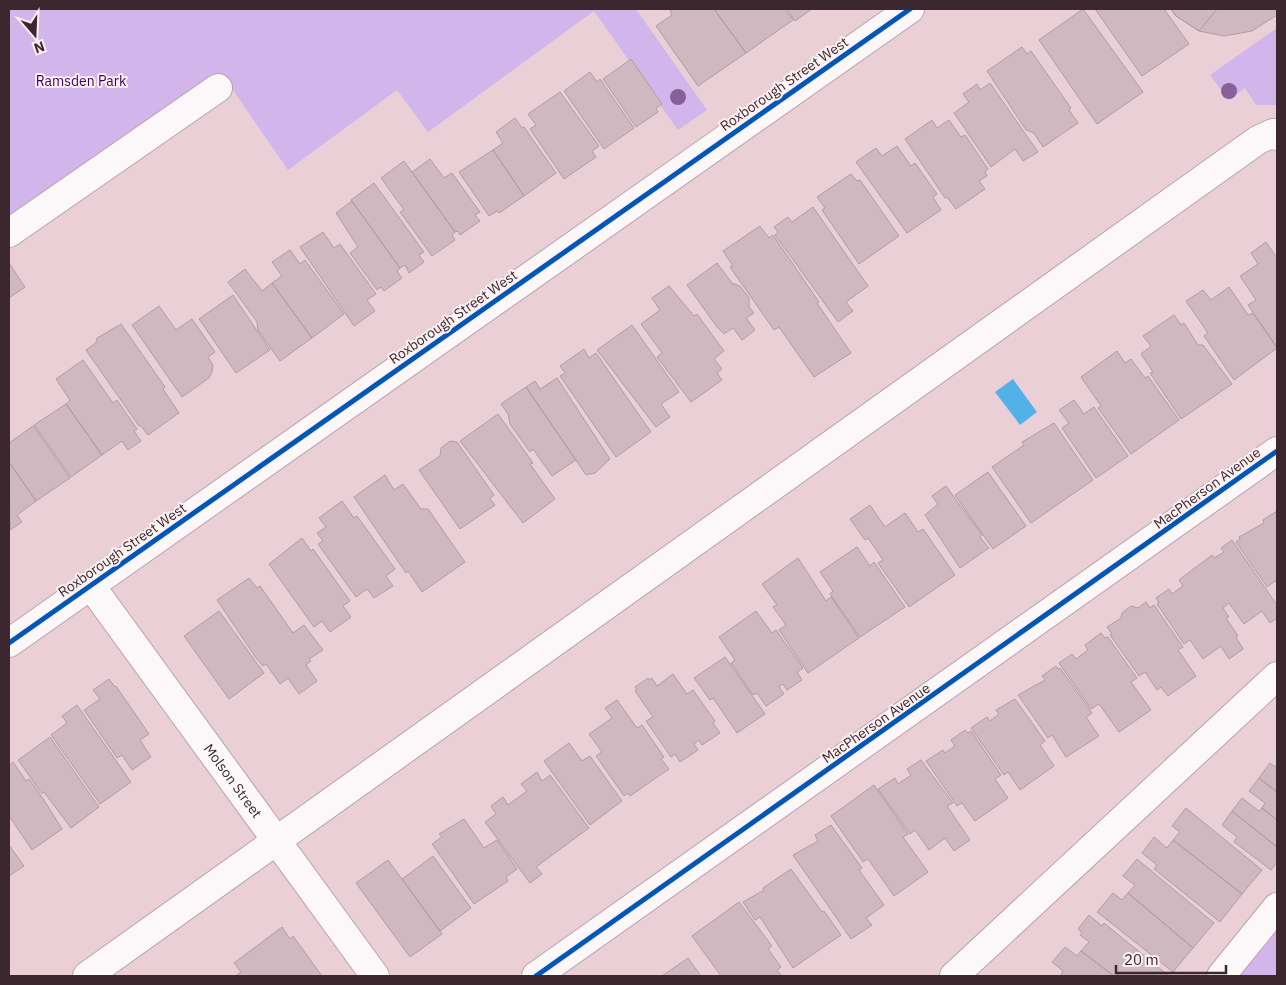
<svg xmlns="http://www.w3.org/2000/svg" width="1286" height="985" viewBox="0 0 1286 985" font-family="'IBM Plex Sans',sans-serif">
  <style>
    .green { fill: #d2b5ea }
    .water { fill: #52b2e8 }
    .building { fill: #cfb8bf; stroke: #b29ca3 }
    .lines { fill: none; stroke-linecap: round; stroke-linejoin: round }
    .minor-casing { stroke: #b9a3a9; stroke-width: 30 }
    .minor { stroke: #fcf8f9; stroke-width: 28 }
    .cycleway-casing { stroke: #fcf0f3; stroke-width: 8 }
    .cycleway { stroke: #0057b8; stroke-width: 5 }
    .tree { fill: #885f99 }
    .labels { text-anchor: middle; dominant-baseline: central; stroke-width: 4; stroke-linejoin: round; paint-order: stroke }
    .park-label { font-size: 14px; fill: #370466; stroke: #fcf0f3 }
    .street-label { font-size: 14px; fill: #3b272d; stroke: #fcf0f3 }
  </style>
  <rect width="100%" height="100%" fill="#ebcfd7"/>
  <!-- green -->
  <path class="green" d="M9 9H636L707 110 678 130 594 11 428 132 397 90 288 170 226 80 9 222Z
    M1277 28V107L1276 105H1256L1245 88 1229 100 1210 75Z
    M1277 928V976H1237Z"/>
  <!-- water -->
  <path class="water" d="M1013 379 1037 412 1020 425 995 392Z"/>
  <!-- building -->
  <path class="building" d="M673 9H714L746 53 698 86 656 26 672 15 670 11Z
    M714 9H785L793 20 746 53Z
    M787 9H812L795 21Z
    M1083 9 1143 92 1097 124 1039 40Z
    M1095 9H1164L1189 44 1142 76Z
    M1171 9H1277V15L1252 31 1224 36 1199 31 1176 16Z
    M1171 9H1217L1199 31 1176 16Z
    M1022 47 1027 54 1031 51 1071 108 1069 110 1078 123 1043 147 1034 133 1026 130 987 71Z
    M631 59 662 104 656 108 658 112 636 127 603 79Z
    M590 72 597 82 600 79 634 128 604 149 564 91Z
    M990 83 1038 152 1023 161 1015 149 991 167 954 113 969 102 963 94 977 84 980 90Z
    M560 92 599 146 592 151 596 157 564 179 530 129 536 125 528 114Z
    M515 118 522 128 524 127 556 173 524 196 493 150 503 143 496 132Z
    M932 120 937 128 949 120 961 137 965 135 988 169 985 172 987 176 979 181 985 189 956 209 947 197 945 198 905 139Z
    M897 146 911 166 915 163 937 194 933 197 941 210 907 233 856 162 876 148 882 156Z
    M493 150 524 196 499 213 497 211 489 216 459 172Z
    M430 159 444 178 452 173 480 212 475 215 480 221 460 235 458 231 455 232 412 172Z
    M404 161 455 232 452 235 455 240 432 256 400 212 404 210 381 178Z
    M851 174 857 181 860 180 899 236 859 264 822 210 825 208 817 197Z
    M374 183 424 252 419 255 424 262 409 273 405 265 400 268 351 200Z
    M352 201 400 268 397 271 402 278 384 291 381 287 377 290 350 253 358 247 336 213Z
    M813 207 868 286 846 302 853 311 838 322 775 235 778 232 774 227 788 217 792 222Z
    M760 226 769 238 773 235 819 302 817 303 851 353 814 377 779 327 774 330 730 267 733 266 723 251Z
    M323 232 334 248 340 244 376 294 367 300 375 311 354 326 300 247Z
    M1266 242 1277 258V347L1248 305 1256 300 1240 276 1258 264 1251 253Z
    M290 250 300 264 305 260 344 314 312 338 272 283 282 276 272 262Z
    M9 263 25 287 9 298Z
    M717 263 732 283 740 286 749 298V307L754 313 746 318 755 330 742 340 733 328 724 334 717 327 687 285Z
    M245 269 262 291 272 283 312 338 280 361 258 330 257 322 228 282Z
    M669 286 694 316 697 314 724 351 714 359 722 369 717 373 722 380 691 402 657 357 662 353 641 324 660 310 652 298Z
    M1229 287 1248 315 1253 313 1277 348 1234 380 1204 336 1208 333 1186 301 1203 290 1211 300Z
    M233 295 270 350 236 373 199 319Z
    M159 306 176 330 192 319 215 352 208 357 213 365 212 372 209 378 182 397 132 325Z
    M1174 315 1181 325 1184 323 1198 345H1203L1232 384 1181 419 1150 373 1153 372 1141 354 1151 346 1143 336Z
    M121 324 165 387 163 389 179 413 148 435 140 425 139 426 86 350 96 343 97 338Z
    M632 325 679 392 661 404 670 417 656 427 597 350Z
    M584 349 589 358 596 353 651 432 616 457 560 376 565 373 560 366Z
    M1117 351 1125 363 1131 359 1145 378 1148 376 1179 420 1131 454 1098 408 1101 406 1081 377Z
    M83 360 113 403 117 400 137 429 134 431 141 441 128 450 122 441 102 455 66 404 70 400 56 379Z
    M557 378 610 459 595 473 586 475 526 387 535 381 540 389Z
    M526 387 576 460 552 476 533 449 530 452 510 424 508 414 501 404Z
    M1074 400 1084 414 1094 407 1128 456 1096 478 1062 428 1069 423 1059 410Z
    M66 404 102 455 71 477 34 425Z
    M498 414 533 463 530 464 555 499 523 523 460 441Z
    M1054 423 1093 480 1031 523 992 467 1024 445 1022 442Z
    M33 426 70 478 36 501 9 462V443Z
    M450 441 457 442 494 495 490 499 495 505 460 529 419 470 440 456 441 448Z
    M9 462 36 501 17 515 22 522 10 530Z
    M988 472 1026 526 993 549 955 495Z
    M385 475 394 490 403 484 421 509H428L465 562 422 592 408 571 406 573 354 497Z
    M946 486 982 535 980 537 989 548 960 568 925 515 938 504 932 496Z
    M342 501 354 518 357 516 395 569 386 576 393 586 374 598 367 589 356 597 318 544 323 541 317 533 326 527 319 518Z
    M870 505 885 527 905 513 918 532 923 529 955 575 909 607 878 563 883 560 868 538 865 540 850 519Z
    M1277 511V584L1275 581 1267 587 1236 542 1240 539 1239 537 1264 523 1263 520Z
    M302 538 311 551 313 549 350 601 343 606 351 617 330 632 322 621 314 627 269 564Z
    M1232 540 1277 605V618L1270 623 1262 611 1244 624 1229 603 1223 608 1229 617 1226 618 1238 636 1236 637 1243 649 1229 659 1221 646 1203 659 1190 640 1184 644 1157 604 1159 603 1156 598 1169 589 1172 594 1183 586 1179 580 1212 555 1214 558 1224 552 1221 548Z
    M857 547 870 566 874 562 905 607 860 637 830 594 833 591 820 572Z
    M798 558 826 601 831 597 859 638 808 673 779 630 786 625 773 607 777 605 762 584Z
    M249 578 257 588 260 586 293 633 304 625 323 650 309 659 311 661 306 665 317 681 299 694 288 678 280 684 266 664 263 666 256 658 217 600Z
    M1146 602 1150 608 1154 605 1183 647 1178 650 1196 676 1168 696 1161 687 1157 690 1145 672 1139 676 1110 635 1112 634 1107 627 1121 618 1122 613 1131 606 1138 608Z
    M219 611 264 673 229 699 184 636Z
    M756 611 772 633 776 630 803 668 797 672 802 680 787 690 783 684 779 687 784 694 766 706 757 693 753 695 731 663 735 660 719 637Z
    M1101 633 1105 638 1108 637 1137 678 1131 682 1151 710 1119 732 1099 704 1091 709 1059 663 1072 654 1076 659 1088 650 1085 645Z
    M725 657 765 714 737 733 713 698 710 700 694 678Z
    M1056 666 1058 669 1060 668 1092 713 1086 717 1099 736 1066 757 1052 735 1048 738 1018 695 1045 680 1042 676Z
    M673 674 687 694 693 690 715 721 713 723 720 733 702 745 699 740 694 744 698 750 680 762 675 754 671 757 646 721 653 717 635 691 637 690 635 687 648 678 649 680 652 678 657 686Z
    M109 679 115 687 116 686 149 734 140 740 151 757 132 770 122 755 117 758 84 710 100 699 93 690Z
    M1015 699 1045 741 1040 745 1054 766 1020 790 1008 772 1004 775 971 728 987 717 990 721 999 714 996 710Z
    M617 700 637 728 642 725 664 757 661 759 669 769 630 796 628 793 624 796 596 756 602 752 589 734 612 718 605 708Z
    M77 705 131 782 100 804 51 735 67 723 62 716Z
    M965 730 968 733 971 731 1001 775 995 779 1008 798 975 821 962 803 957 806 926 761 943 750 945 753 955 746 951 740Z
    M50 737 99 807 71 828 44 792 42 794 18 760Z
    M569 743 582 761 590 756 622 801 590 825 544 761Z
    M921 760 953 803 947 806 970 840 954 851 945 838 929 850 915 830 910 834 878 789 895 778 898 784 911 775 907 769Z
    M13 762 26 781 29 779 44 800 62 829 32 850 9 816V766Z
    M1270 763 1277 768V792L1259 778Z
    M537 772 542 781 550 775 589 828 536 867 542 874 530 883 485 822 496 814 491 806 503 797 508 805 527 791 521 784Z
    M1259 778 1277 792V820L1262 808 1265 803 1249 791Z
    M874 785 908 834 903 837 928 872 894 896 868 859 863 862 831 816Z
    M1242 798 1259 811 1262 808 1277 820V847L1232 811Z
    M1186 808 1262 870 1242 894 1173 840 1180 832 1172 826Z
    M1232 811 1277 847V862L1271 870 1234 842 1237 837 1222 825Z
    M464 819 484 848 497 840 517 869 506 877 508 881 474 904 432 844 442 837 439 834Z
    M831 825 862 868 859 870 884 905 866 918 872 925 851 939 793 855 818 841 815 835Z
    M1154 837 1167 848 1173 840 1242 894 1220 922 1154 869 1157 865 1142 853Z
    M9 845 24 866 9 876Z
    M433 856 471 908 440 931 402 879Z
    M1137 859 1214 923 1193 948 1128 893 1135 885 1123 876Z
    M388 860 442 934 410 957 356 883Z
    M791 869 822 912 824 911 841 935 793 968 760 917 755 920 743 902 764 890 763 888Z
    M1113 893 1122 900 1128 893 1193 948 1173 972 1097 912Z
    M739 902 772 946 768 949 781 967 777 970 782 976H721L692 936Z
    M1089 915 1102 926 1104 923 1169 976H1114L1081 951 1089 942 1080 935 1082 933 1078 929Z
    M282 927 290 939 293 936 322 976H238L237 975 241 972 234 963Z
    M1065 947 1077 956 1081 951 1114 976H1063L1061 975 1063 971 1052 962Z
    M688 958 701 976H662Z"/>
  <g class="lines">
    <defs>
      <g id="minor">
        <path d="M9 233 218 88"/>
        <path id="s1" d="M91 586 375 976"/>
        <path d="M9 643 910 9"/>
        <path d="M87 976 1206 177 1258 140 1273 133 1277 136"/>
        <path d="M536 976 1277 451"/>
        <path d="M954 976 1277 676"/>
        <path d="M1221 976 1277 907"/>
      </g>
    </defs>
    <!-- minor casing -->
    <use href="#minor" class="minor-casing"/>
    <!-- minor -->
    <use href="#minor" class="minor"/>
    <defs>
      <path id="cycleway" d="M9 643 910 9
        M536 976 1277 451"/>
    </defs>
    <!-- cycleway casing -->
    <use href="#cycleway" class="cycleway-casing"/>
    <!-- cycleway -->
    <use href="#cycleway" class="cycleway"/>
  </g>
  <!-- trees -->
  <g class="tree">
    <circle cx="1229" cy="91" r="8"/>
    <circle cx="678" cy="97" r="8"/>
  </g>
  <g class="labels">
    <!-- park labels -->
    <g class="park-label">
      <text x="81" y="81">Ramsden Park</text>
    </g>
    <!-- street labels -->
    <g class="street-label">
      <text transform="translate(784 84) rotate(-35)">Roxborough Street West</text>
      <text transform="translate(453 317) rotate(-35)">Roxborough Street West</text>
      <text transform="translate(1207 488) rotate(-36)">MacPherson Avenue</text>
      <text transform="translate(122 550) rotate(-35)">Roxborough Street West</text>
      <text transform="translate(876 723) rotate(-35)">MacPherson Avenue</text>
      <text stroke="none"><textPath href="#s1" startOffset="241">Molson Street</textPath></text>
    </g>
  </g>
  <!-- border -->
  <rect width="1286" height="985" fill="none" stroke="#3b272d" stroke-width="20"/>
  <!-- north arrow -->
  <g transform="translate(35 35) rotate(161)" stroke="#fcf0f3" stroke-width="4" paint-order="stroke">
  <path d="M0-4L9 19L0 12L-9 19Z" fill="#3b272d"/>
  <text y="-8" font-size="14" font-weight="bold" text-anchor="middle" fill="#3b272d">N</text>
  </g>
  <!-- scale -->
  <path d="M1116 965v8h110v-8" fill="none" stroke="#3b272d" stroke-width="2.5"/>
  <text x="1124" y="965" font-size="15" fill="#3b272d" stroke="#fcf0f3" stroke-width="4" paint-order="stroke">20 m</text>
</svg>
